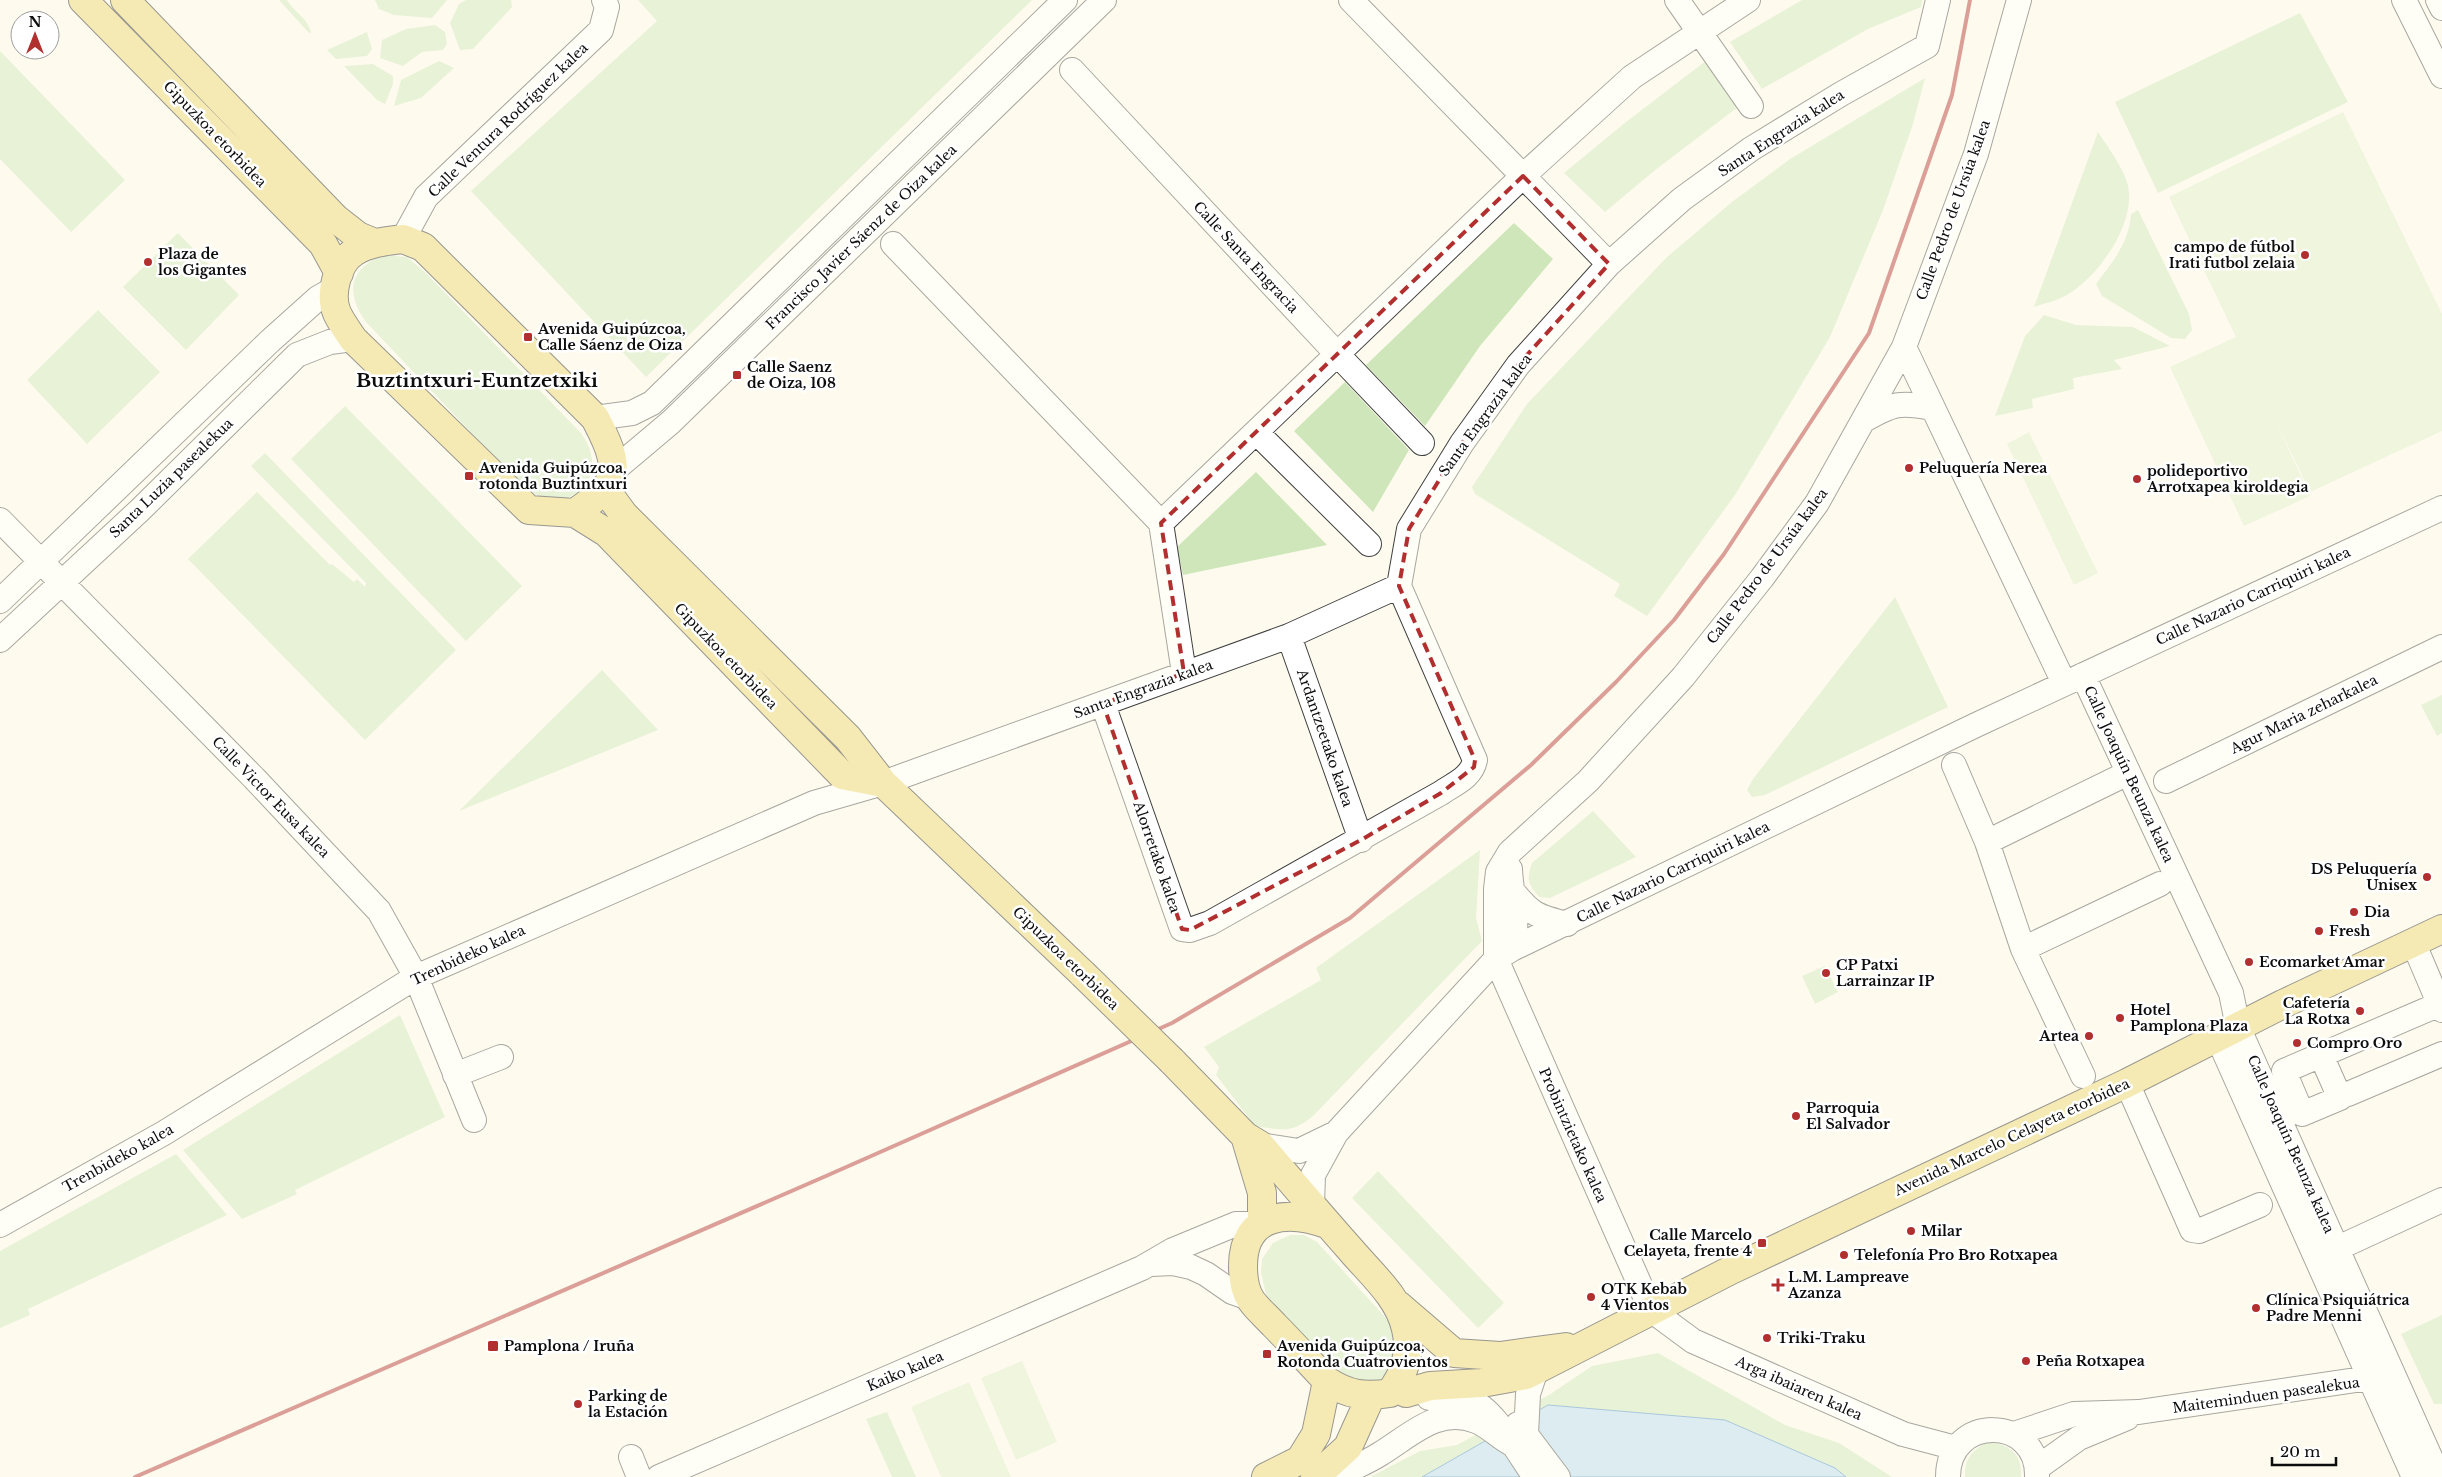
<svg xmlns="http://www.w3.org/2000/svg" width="2442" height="1477" viewBox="0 0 2442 1477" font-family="'Libre Baskerville',serif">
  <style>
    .green { fill: #cfe6ba }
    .pitch { fill: #e0edcb }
    .water { fill: #b6d9f1; stroke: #438ac3 }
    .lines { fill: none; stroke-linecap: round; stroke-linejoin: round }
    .minor-casing { stroke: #404040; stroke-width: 26 }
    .major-casing { stroke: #1e1e1e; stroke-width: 30 }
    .minor { stroke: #fff; stroke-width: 24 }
    .major { stroke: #eed46d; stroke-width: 28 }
    .rail { stroke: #b22f30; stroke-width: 4 }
    .major-bridge-casing { stroke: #1e1e1e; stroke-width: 30; stroke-linecap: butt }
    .major-bridge { stroke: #eed46d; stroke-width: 28 }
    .marked { fill: none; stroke: #b22f30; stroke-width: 4; stroke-dasharray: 10 6; stroke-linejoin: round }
    .poi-dot { fill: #b22f30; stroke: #fff; stroke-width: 2 }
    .labels { text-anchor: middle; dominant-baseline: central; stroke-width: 5; stroke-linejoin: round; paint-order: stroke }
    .street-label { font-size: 14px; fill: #0d0d0d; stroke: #fff }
    .poi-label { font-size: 14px; font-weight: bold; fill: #0d0d0d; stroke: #fff; text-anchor: start }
    .district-label { font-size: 19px; font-weight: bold; fill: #0d0d0d; stroke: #fff }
  </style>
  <rect width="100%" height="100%" fill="#fefbee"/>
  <!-- green -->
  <path class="green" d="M279 0H287C294 12 309 19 311 33H309Z
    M375 0H447L432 18 394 15 379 9Z
    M466 0H511L512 7 473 49 460 50 450 23 459 4Z
    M638 0H1032L646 377 471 191 657 21Z
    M1802 0H1922L1921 7 1868 29 1762 89 1730 42Z
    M2300 13 2348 102 2158 193 2115 102Z
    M435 25 445 32 447 44 443 50 422 52 403 66 380 58 382 40 406 29Z
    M367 32 372 49 367 56 336 59 327 50Z
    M0 51 125 180 71 232 0 159Z
    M1707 60 1738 107 1654 171 1605 212 1564 173 1626 122Z
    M439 61 454 68 421 98 394 106 401 80Z
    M373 64 393 76V84L385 104 377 100 344 66Z
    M1925 78 1913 124 1883 210 1830 337 1735 495 1647 616 1614 596 1620 584 1475 494 1472 487 1527 404 1667 257 1732 202 1790 159Z
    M2098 132C2107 146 2125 170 2128 186 2136 223 2100 274 2070 293 2060 300 2046 303 2034 307Z
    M2138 210 2189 314 2192 330 2185 339 2171 338 2102 296 2096 284C2113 261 2129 243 2131 214Z
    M1514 223 1553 259 1480 346 1425 426 1366 365Z
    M178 233 239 295 186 350 123 287Z
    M384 255 407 257 426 273 580 432C596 452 599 480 573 495 566 499 559 501 551 500 540 499 529 489 520 484L366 322C345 293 349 268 384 255Z
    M98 310 160 372 87 444 27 380Z
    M2044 315 2076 325 2133 327 2170 346 2114 360 2122 369 2073 378 2074 389 2032 399 2033 408 1995 416 2025 336Z
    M1345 382 1409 450 1373 512 1294 431Z
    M345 406 522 586 466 641 291 459Z
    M265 453 456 650 365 740 188 559 257 492 330 565 332 564 354 582 357 579 365 587 366 583 251 466Z
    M1256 472 1327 545 1183 575 1177 547Z
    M1895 597 1948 707 1765 795 1752 797 1747 790 1753 779Z
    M602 670 658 730 459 811Z
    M2442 695V733L2437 736 2421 705Z
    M1593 811 1636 857 1550 898 1539 897C1528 884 1526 880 1532 863Z
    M1480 850 1476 918 1482 941 1313 1116C1291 1134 1282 1130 1255 1126L1216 1075 1219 1067 1204 1047 1321 980 1316 968Z
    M1825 966 1838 992 1815 1004 1802 976Z
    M400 1015 445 1117 295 1190 297 1194 242 1219 183 1150Z
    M176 1154 227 1215 28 1309 30 1315 0 1328V1251Z
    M1378 1171 1504 1303 1478 1328 1352 1198Z
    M1290 1235H1304L1317 1242 1395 1328 1400 1346 1385 1378 1366 1385 1336 1374 1267 1298 1261 1273 1262 1259 1273 1243Z
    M2442 1315V1404H2434L2401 1334Z
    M1658 1353 1785 1425 1839 1443 1892 1477H1846L1835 1468 1725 1420 1548 1405 1422 1477H1370L1420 1451 1457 1445 1549 1395 1592 1366Z
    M887 1412 916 1477H892L866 1419Z
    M1986 1443C2008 1442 2023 1454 2021 1477H1965C1964 1460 1971 1451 1986 1443Z"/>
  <!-- pitch -->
  <path class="pitch" d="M2343 112 2442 314V431L2310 492 2273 415 2310 496 2244 526 2170 367 2236 337 2169 197Z
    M2029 432 2098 573 2074 585 2007 444Z
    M1022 1361 1057 1442 1016 1460 981 1378Z
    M969 1382 1011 1477H941L911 1407Z"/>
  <!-- water -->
  <path class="water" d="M1548 1405 1725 1420 1835 1468 1846 1477H1422Z"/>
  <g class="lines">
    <defs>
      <path id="minor" d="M1351 0 1609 264
        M1677 0 1751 106
        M2404 0 2442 76
        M2438 0 2442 8
        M1072 70 1337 354 1422 443
        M403 239 426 197 601 30 607 7 604 0
        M893 244 1161 523 1184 673
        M1904 347 2064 683
        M595 418 632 413 652 403 1065 0
        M1864 420C1894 403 1899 402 1933 408
        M1256 432 1369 544
        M614 470 671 422 1104 0
        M0 520 254 778 379 911 416 977 474 1120
        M1161 523 1523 176 1632 77 1748 0
        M0 601 270 341 318 298 332 290
        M1289 636 1361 840
        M0 640 140 510 297 355 330 342 353 339
        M2083 675 2231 993 2238 1027 2439 1477
        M1103 704 1182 929 1190 930 1210 923 1441 793C1454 784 1472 777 1475 760L1399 586
        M1954 765 1987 842 2023 949 2083 1076
        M2166 781 2442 647
        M1987 842 2128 773
        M1510 869C1511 894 1520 925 1512 949
        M1511 889C1531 914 1535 916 1567 924
        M2413 942 2442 1010
        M2023 949 2160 884
        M2218 1038 2414 1477
        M2321 1055 2340 1098 2302 1114 2284 1071 2440 1004
        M455 1075 501 1057
        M2127 1083 2192 1230 2199 1231 2260 1205
        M2348 1094 2442 1054
        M1260 1145 1299 1151 1336 1133
        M1312 1206 1313 1175 1336 1133 1496 959 1512 949 1976 725 2442 508
        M0 1225 164 1133 416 977 814 803 883 783 1289 636 1399 586 1409 529 1462 443 1518 365 1609 264 1682 199 1751 149 1841 94 1927 46 1938 0
        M2338 1248 2442 1200
        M1151 1264 1173 1263 1191 1267 1206 1274 1232 1292 1249 1298
        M1429 1398C1441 1397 1454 1395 1467 1399 1494 1407 1519 1455 1535 1477
        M1518 1424 1558 1477
        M1526 1434 1528 1394 1536 1370
        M2014 1434 2074 1414 2139 1412 2383 1376
        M1956 1448 1903 1434 1693 1341 1651 1310 1496 959V889L1498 872 1510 852 1588 781 1683 677 1762 578 1817 503 1904 347 1976 154 2019 0
        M631 1457 639 1477
        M2037 1468 2079 1438 2127 1418
        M659 1477 1142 1268 1173 1250 1236 1224H1259
        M1335 1477C1350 1469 1366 1463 1380 1454 1410 1436 1438 1406 1476 1421 1491 1427 1500 1439 1514 1445
        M1948 1477C1948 1414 2039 1415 2037 1477"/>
      <path id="major" d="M83 0 323 244 339 273
        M125 0 335 218 358 236 375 243
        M403 239 423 247 595 418C606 439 624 470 603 491 595 499 584 506 575 513L529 510 353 339C348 331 341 322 337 313 329 295 337 263 354 252 368 243 386 241 403 239Z
        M605 489 624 515 848 738 883 783 1083 974
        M575 513 607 533 842 775 883 783
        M1172 1061 1245 1136 1260 1145C1290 1180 1320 1215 1350 1249 1371 1274 1399 1297 1406 1329 1412 1354 1404 1374 1390 1393 1365 1397 1348 1395 1327 1381 1309 1362 1292 1343 1274 1325 1267 1317 1257 1309 1251 1300 1245 1291 1243 1276 1243 1266 1243 1212 1289 1210 1329 1225
        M1245 1136 1262 1193V1223
        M1398 1305 1454 1353 1500 1356 1566 1347
        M1406 1393 1430 1386 1482 1383 1526 1375 1731 1270 2127 1083 2283 1004 2442 929
        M1266 1477 1300 1460 1316 1434 1327 1381
        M1315 1477 1348 1447 1371 1396"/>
    </defs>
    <!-- minor casing -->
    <use href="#minor" class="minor-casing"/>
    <!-- major casing -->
    <use href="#major" class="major-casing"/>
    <!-- minor -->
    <use href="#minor" class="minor"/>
    <!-- major -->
    <use href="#major" class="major"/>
    <!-- rail -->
    <path class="rail" d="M135 1477 826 1176 1172 1023 1350 918 1531 765 1616 682 1674 620 1724 554 1869 333 1952 95 1970 0"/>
    <defs>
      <path id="major-bridge" d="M1083 974 1172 1061"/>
    </defs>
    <!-- major-bridge casing -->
    <use href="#major-bridge" class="major-bridge-casing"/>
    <!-- major-bridge -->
    <use href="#major-bridge" class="major-bridge"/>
  </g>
  <!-- marked area -->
  <path d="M0 0H2442V1477H0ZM1523 176 1609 264 1518 365 1462 443 1409 529 1399 586 1475 760 1474 767 1441 793 1361 840 1190 930 1182 929 1103 704 1184 673 1161 523Z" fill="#fefbee" fill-opacity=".55" fill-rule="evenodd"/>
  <path class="marked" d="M1523 176 1609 264 1518 365 1462 443 1409 529 1399 586 1475 760 1474 767 1441 793 1361 840 1190 930 1182 929 1103 704 1184 673 1161 523Z"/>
  <!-- markers -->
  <g class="poi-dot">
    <circle cx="2305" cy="255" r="5"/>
    <circle cx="148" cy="262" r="5"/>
    <rect x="523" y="332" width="10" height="10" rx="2.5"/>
    <rect x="732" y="370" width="10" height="10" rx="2.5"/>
    <circle cx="1909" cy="468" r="5"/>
    <rect x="464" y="471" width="10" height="10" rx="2.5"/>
    <circle cx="2137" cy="479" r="5"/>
    <circle cx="2427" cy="877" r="5"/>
    <circle cx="2354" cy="912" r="5"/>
    <circle cx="2319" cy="931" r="5"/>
    <circle cx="2249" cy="962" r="5"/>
    <circle cx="1826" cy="973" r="5"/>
    <circle cx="2360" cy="1011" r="5"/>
    <circle cx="2120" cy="1018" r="5"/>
    <circle cx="2089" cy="1036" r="5"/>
    <circle cx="2297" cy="1043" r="5"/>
    <circle cx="1796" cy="1116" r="5"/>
    <circle cx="1911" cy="1231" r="5"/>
    <rect x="1757" y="1238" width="10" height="10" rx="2.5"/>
    <circle cx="1844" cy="1255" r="5"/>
    <path d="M1775.5 1277.5h5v5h5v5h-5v5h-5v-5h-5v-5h5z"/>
    <circle cx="1591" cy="1297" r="5"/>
    <circle cx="2256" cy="1308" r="5"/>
    <circle cx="1767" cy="1338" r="5"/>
    <rect x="487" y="1340" width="12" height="12" rx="2.5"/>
    <rect x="1262" y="1349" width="10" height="10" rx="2.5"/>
    <circle cx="2026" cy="1361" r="5"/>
    <circle cx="578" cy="1404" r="5"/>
  </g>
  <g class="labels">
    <!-- street labels -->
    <g class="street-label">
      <text transform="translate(508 120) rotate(-44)">Calle Ventura Rodríguez kalea</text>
      <text transform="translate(1781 133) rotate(-33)">Santa Engrazia kalea</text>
      <text transform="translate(215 134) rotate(46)">Gipuzkoa etorbidea</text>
      <text transform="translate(1953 210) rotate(-70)">Calle Pedro de Ursúa kalea</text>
      <text transform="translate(861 237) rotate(-44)">Francisco Javier Sáenz de Oiza kalea</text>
      <text transform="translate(1246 257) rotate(47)">Calle Santa Engracia</text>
      <text transform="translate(1485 415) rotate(-54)">Santa Engrazia kalea</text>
      <text transform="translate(171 478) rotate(-44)">Santa Luzia pasealekua</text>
      <text transform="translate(1767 566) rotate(-53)">Calle Pedro de Ursúa kalea</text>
      <text transform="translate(2253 596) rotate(-25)">Calle Nazario Carriquiri kalea</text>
      <text transform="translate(726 656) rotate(46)">Gipuzkoa etorbidea</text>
      <text transform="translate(1143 689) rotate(-20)">Santa Engrazia kalea</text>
      <text transform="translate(2304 714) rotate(-26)">Agur Maria zeharkalea</text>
      <text transform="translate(1325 738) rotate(71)">Ardantzeetako kalea</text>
      <text transform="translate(2129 774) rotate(65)">Calle Joaquín Beunza kalea</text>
      <text transform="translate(271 797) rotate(46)">Calle Victor Eusa kalea</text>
      <text transform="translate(1157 857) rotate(71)">Alorretako kalea</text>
      <text transform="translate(1673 872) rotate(-26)">Calle Nazario Carriquiri kalea</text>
      <text transform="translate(468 955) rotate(-25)">Trenbideko kalea</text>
      <text transform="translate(1066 958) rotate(44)">Gipuzkoa etorbidea</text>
      <text transform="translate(1573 1135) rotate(66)">Probintzietako kalea</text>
      <text transform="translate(2012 1137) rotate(-25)">Avenida Marcelo Celayeta etorbidea</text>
      <text transform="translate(2291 1144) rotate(66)">Calle Joaquín Beunza kalea</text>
      <text transform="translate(118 1158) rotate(-29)">Trenbideko kalea</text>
      <text transform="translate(905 1371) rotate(-23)">Kaiko kalea</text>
      <text transform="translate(1799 1388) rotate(24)">Arga ibaiaren kalea</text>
      <text transform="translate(2266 1395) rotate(-8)">Maiteminduen pasealekua</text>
    </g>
    <!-- poi labels -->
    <g class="poi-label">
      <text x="2295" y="247" text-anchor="end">campo de fútbol<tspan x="2295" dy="16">Irati futbol zelaia</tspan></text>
      <text x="158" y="254">Plaza de<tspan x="158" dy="16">los Gigantes</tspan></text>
      <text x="538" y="329">Avenida Guipúzcoa,<tspan x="538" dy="16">Calle Sáenz de Oiza</tspan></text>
      <text x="747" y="367">Calle Saenz<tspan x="747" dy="16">de Oiza, 108</tspan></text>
      <text x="479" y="468">Avenida Guipúzcoa,<tspan x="479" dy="16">rotonda Buztintxuri</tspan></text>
      <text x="1919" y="468">Peluquería Nerea</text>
      <text x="2147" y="471">polideportivo<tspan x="2147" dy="16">Arrotxapea kiroldegia</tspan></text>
      <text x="2417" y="869" text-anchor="end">DS Peluquería<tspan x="2417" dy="16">Unisex</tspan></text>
      <text x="2364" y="912">Dia</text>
      <text x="2329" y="931">Fresh</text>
      <text x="2259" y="962">Ecomarket Amar</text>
      <text x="1836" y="965">CP Patxi<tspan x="1836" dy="16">Larrainzar IP</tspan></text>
      <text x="2350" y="1003" text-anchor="end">Cafetería<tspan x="2350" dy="16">La Rotxa</tspan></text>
      <text x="2130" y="1010">Hotel<tspan x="2130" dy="16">Pamplona Plaza</tspan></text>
      <text x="2079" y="1036" text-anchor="end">Artea</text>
      <text x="2307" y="1043">Compro Oro</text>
      <text x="1806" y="1108">Parroquia<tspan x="1806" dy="16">El Salvador</tspan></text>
      <text x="1921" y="1231">Milar</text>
      <text x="1752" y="1235" text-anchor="end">Calle Marcelo<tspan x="1752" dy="16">Celayeta, frente 4</tspan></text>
      <text x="1854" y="1255">Telefonía Pro Bro Rotxapea</text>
      <text x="1788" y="1277">L.M. Lampreave<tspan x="1788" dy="16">Azanza</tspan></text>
      <text x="1601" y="1289">OTK Kebab<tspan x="1601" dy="16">4 Vientos</tspan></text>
      <text x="2266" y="1300">Clínica Psiquiátrica<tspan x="2266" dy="16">Padre Menni</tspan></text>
      <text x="1777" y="1338">Triki-Traku</text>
      <text x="504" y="1346">Pamplona / Iruña</text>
      <text x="1277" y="1346">Avenida Guipúzcoa,<tspan x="1277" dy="16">Rotonda Cuatrovientos</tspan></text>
      <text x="2036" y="1361">Peña Rotxapea</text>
      <text x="588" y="1396">Parking de<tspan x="588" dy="16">la Estación</tspan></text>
    </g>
    <!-- district labels -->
    <g class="district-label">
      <text x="477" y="380">Buztintxuri-Euntzetxiki</text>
    </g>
  </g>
  <!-- north arrow -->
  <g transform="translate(35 35)"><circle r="24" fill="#ffffff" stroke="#9e9e9e"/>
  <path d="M0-4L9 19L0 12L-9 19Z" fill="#b22f30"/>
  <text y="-8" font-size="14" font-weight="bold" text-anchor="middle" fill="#0d0d0d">N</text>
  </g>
  <!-- scale -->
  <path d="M2272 1457v8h64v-8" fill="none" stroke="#0d0d0d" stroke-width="2.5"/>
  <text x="2280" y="1457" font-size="15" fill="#0d0d0d" stroke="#ffffff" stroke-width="4" paint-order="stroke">20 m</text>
</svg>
